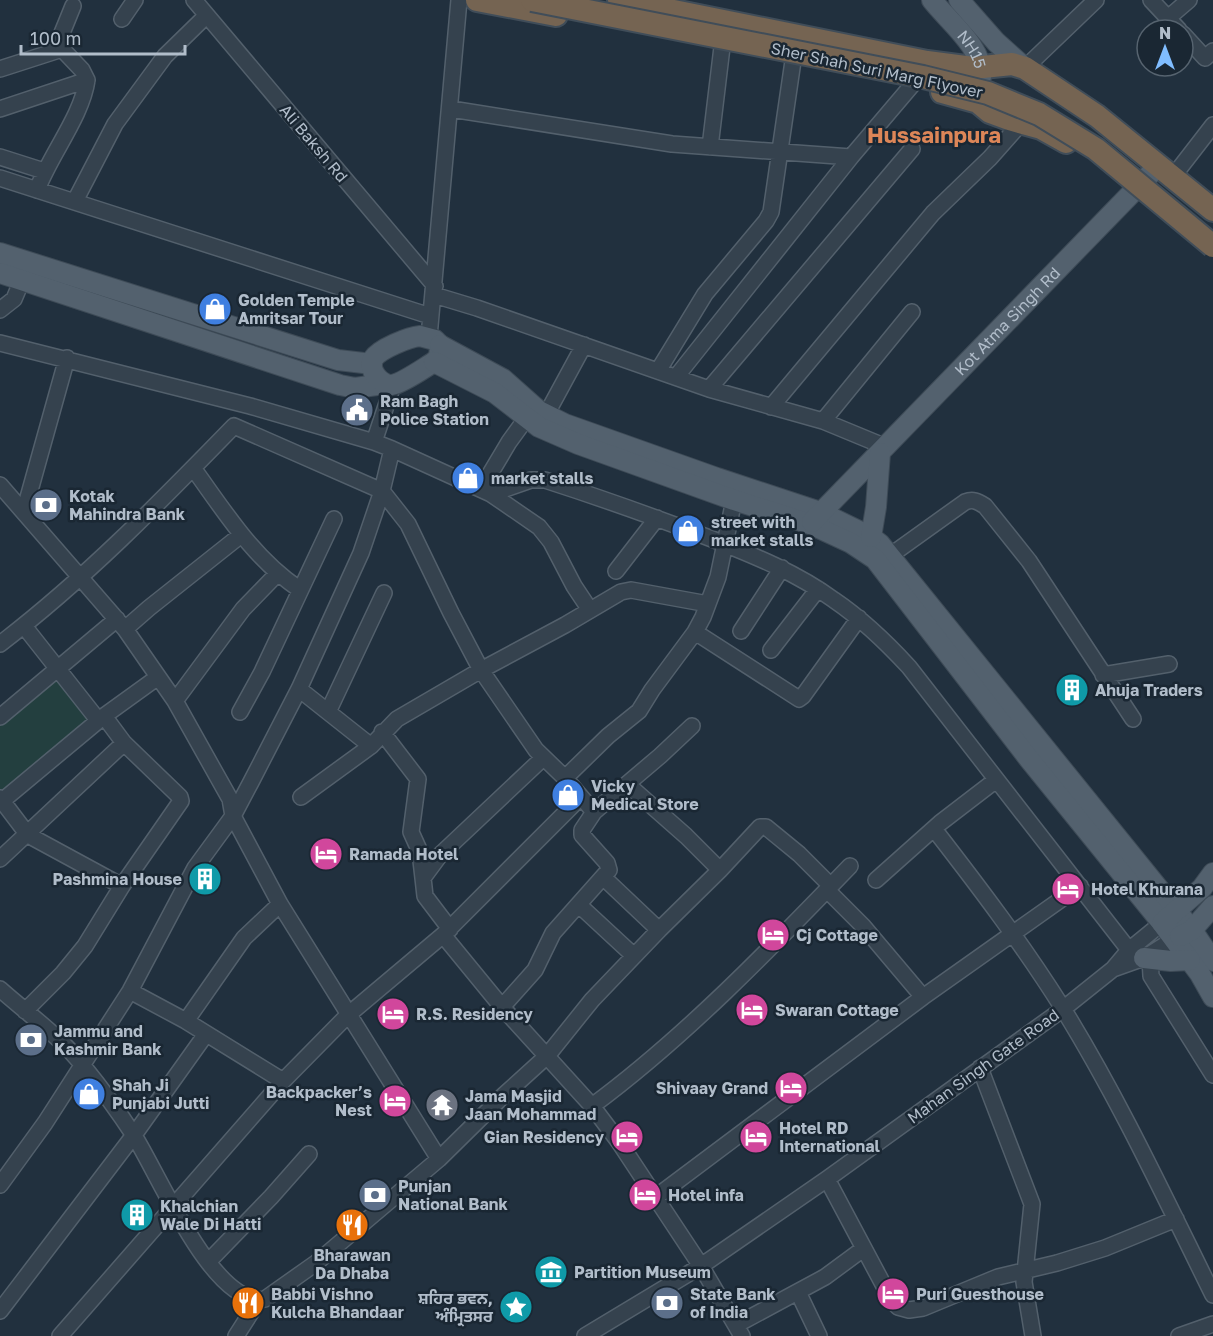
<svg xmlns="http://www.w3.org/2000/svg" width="1213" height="1336" viewBox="0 0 1213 1336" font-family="'Golos Text','Noto Sans Gurmukhi',sans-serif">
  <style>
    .green { fill: #233f3f }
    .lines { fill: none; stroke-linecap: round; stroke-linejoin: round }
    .minor-casing { stroke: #53606c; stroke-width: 18 }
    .major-casing { stroke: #3e4b57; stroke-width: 22 }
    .highway-casing { stroke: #404d59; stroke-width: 26 }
    .minor { stroke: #35424e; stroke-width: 15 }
    .major { stroke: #53616e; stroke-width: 20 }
    .highway { stroke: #756452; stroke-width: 22 }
    .highway-bridge-casing { stroke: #404d59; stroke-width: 26; stroke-linecap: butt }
    .highway-bridge { stroke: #756452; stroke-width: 22 }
    .labels { text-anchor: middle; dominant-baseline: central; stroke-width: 5; stroke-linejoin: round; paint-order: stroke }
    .street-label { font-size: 16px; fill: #b1bdca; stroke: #1a2733 }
    .poi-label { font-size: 16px; font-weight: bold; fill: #b1bdca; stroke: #1a2733; text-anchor: start }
    .district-label { font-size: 22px; font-weight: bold; fill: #dd8658; stroke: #1a2733 }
  </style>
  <rect width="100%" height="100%" fill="#21303e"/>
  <!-- green -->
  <path class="green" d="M58 675 95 720 5 795 0 789V723Z"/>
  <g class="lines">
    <defs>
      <path id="minor" d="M194 0 435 286
        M1151 0 1179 30
        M1168 18 1189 0
        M122 19 135 0
        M1183 34 1205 58 1213 51
        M1025 68 1096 0
        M0 69 62 49V33L73 6
        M0 109 87 80 82 70 62 49
        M451 109 672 144 851 157
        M710 147 722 47
        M0 157 44 171
        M0 178 430 316
        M1172 178 1213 125
        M37 190C50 155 82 116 87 80
        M75 201 115 124 165 56 206 16
        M434 295 477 308 709 389 823 421 886 447
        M0 310 14 299 22 280
        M429 337 459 0
        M0 343 250 406 374 442 392 449 382 491 361 553 299 689 251 782 233 816 195 868 130 991 45 1123 0 1185
        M658 371 705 294 766 221 771 212 793 61
        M676 377 851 157 913 84
        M709 389 912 149
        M771 407 933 213 990 158 1021 123
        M546 415 584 345
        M823 421 912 312
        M374 442 393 385
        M392 449 491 494 539 527 551 542 574 586 590 610
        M193 468C225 512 253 558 299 589
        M0 485 125 629 175 701 230 799 233 816 280 904 439 1159
        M481 489 509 442 533 409
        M491 494 531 480H545C601 498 657 518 712 539 755 556 797 573 834 600 862 619 886 642 909 667L1129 950
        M24 512 67 358
        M891 555 965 502C973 499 977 501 985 506L1029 561 1133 719
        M616 571 657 518
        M24 626 98 720
        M125 629 149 608 241 535
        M741 631 782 568
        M695 632 799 699 803 696 859 618
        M0 644C85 579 159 503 234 426L382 491 408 524 451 613 481 670 536 750 565 778 594 812
        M771 650 818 589
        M1103 675 1169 664
        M299 689 371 746
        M175 701 243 609 277 574
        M240 712 262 672 334 519
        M328 712 384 593
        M0 717 117 619
        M382 732 418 779 411 832 420 852 423 878
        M565 778 608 736 639 711 652 690 695 632 703 617 718 577 734 500
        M627 784 686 836 720 870
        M301 797 371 746 397 719 481 670 565 625 621 592 631 590 708 604
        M0 798 28 835 122 886 181 801 180 797 124 743
        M2 801 104 716
        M934 829C979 887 1023 945 1062 1007 1119 1099 1165 1198 1213 1295
        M0 859 124 743 104 716 158 677
        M603 877 659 930
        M876 880 940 823 996 780
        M827 890 863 926 923 997
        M579 905 633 955
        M450 929 425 896 423 878 440 855 543 758
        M443 935 502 1007 592 1106 619 1142 701 1266 742 1336
        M1150 959 1151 976 1213 1075
        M1113 969 1144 958 1174 939
        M0 989C28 1014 61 1037 84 1067 101 1088 118 1111 133 1134 157 1170 213 1308 265 1299L316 1263 439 1159 504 1095 547 1056 592 1000 659 930 720 870 760 827H766L799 854 831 886
        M130 991 186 1021 244 938 280 904
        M502 1007 535 970 553 933 609 870 607 863 582 835V830L594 812 660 756 692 726
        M25 1011 63 973 85 946 122 886
        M186 1021 283 1081
        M980 1068 1032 1204 1024 1282 1033 1336
        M592 1106C684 1038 770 949 850 866
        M827 1179 892 1301 898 1307 909 1310 923 1308 998 1277 1057 1263 1105 1248 1176 1219
        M656 1197 923 997 1080 886
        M208 1262 271 1197 309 1154
        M798 1292 819 1336
        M0 1311 134 1135 206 1034
        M736 1325 825 1277 863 1249
        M60 1336 283 1081 348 1015 443 935 581 797
        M236 1336 259 1300
        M585 1336 701 1266 827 1179 1063 1009 1113 969 1129 950 1162 923
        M1179 1336 1213 1324"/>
      <g id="major">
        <path id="s1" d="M932 0C949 22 984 48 981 77"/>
        <path d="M959 0 996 42 1025 68"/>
        <path d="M0 253 338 360 372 364"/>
        <path d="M0 273 340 385 355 388 384 384"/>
        <path d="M420 336 435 340 440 345 439 357 434 362C424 368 403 383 392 385 381 386 367 369 373 359 379 349 409 337 420 336Z"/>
        <path d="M440 345 503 379 539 411 565 424 717 478 820 512 871 537 880 544 1192 930 1213 961"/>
        <path d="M434 362 495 393 539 427 578 444 734 500 810 524 851 543 875 559 1029 759 1162 923"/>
        <path id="s2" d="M812 522 1158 166"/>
        <path d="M871 537 876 507 880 453"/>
        <path d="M1213 873 1202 888 1162 923 1200 974 1213 997"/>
        <path d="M1180 936 1192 930 1213 906"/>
        <path d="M1144 958 1171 961 1190 960"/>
      </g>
      <path id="highway" d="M477 0 556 15
        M619 0 927 62 973 68 1012 64 1025 68 1097 116 1213 210
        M942 92 978 102 990 112 1009 119 1041 128 1066 142"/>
    </defs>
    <!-- minor casing -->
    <use href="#minor" class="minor-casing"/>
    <!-- major casing -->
    <use href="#major" class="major-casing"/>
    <!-- highway casing -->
    <use href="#highway" class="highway-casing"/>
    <!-- minor -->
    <use href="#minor" class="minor"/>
    <!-- major -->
    <use href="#major" class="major"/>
    <!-- highway -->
    <use href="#highway" class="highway"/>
    <defs>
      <path id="highway-bridge" d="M532 0 923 77 988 93 1039 114 1096 149 1213 246"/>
    </defs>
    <!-- highway-bridge casing -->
    <use href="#highway-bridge" class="highway-bridge-casing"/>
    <!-- highway-bridge -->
    <use href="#highway-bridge" class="highway-bridge"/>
  </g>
  <!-- icons -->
  <defs>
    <symbol id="shop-disc" viewBox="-11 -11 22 22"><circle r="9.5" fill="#3f7fe0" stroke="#1a2733"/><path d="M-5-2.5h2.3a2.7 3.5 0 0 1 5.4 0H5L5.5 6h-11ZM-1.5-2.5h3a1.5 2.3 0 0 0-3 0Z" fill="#fff"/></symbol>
    <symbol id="civic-disc" viewBox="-11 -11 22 22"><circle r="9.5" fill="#5c6f8a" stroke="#1a2733"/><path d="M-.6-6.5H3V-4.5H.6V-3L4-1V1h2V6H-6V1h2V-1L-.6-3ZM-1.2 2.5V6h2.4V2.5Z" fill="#fff"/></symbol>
    <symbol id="bank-disc" viewBox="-11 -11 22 22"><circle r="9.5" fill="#5c6f8a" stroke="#1a2733"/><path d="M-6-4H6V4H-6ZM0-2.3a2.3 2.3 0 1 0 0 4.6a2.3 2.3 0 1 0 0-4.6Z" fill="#fff"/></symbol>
    <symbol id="building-disc" viewBox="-11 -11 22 22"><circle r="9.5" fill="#0f9aa8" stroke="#1a2733"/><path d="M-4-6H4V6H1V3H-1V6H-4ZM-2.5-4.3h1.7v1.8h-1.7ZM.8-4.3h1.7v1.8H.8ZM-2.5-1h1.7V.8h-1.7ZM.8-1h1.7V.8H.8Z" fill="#fff"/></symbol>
    <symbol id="hotel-disc" viewBox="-11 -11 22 22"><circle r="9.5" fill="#d1479c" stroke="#1a2733"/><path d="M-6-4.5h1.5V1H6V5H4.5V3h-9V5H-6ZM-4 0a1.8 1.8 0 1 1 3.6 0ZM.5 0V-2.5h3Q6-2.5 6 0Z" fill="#fff"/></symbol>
    <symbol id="temple-disc" viewBox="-11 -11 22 22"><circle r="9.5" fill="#6b7280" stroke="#1a2733"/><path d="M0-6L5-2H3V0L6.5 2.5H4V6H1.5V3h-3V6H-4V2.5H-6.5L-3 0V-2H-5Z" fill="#fff"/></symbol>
    <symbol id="restaurant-disc" viewBox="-11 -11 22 22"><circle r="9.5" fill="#e8710a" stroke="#1a2733"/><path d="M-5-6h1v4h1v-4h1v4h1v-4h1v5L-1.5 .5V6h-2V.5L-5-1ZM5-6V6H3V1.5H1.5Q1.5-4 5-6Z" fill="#fff"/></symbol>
    <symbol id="museum-disc" viewBox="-11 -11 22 22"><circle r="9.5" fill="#0f9aa8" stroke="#1a2733"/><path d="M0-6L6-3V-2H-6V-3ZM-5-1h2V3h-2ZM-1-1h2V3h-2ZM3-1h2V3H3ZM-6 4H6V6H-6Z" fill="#fff"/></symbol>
    <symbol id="sight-disc" viewBox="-11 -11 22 22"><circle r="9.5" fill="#0f9aa8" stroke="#1a2733"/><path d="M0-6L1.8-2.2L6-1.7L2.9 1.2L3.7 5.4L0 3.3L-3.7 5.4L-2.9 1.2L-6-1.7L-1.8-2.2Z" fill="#fff"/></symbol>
  </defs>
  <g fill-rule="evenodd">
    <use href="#shop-disc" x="196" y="290" width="38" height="38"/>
    <use href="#civic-disc" x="338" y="391" width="38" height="38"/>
    <use href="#shop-disc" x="449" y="459" width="38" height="38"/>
    <use href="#bank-disc" x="27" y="486" width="38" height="38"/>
    <use href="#shop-disc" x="669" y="512" width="38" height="38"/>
    <use href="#building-disc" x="1053" y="671" width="38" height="38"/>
    <use href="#shop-disc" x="549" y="776" width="38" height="38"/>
    <use href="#hotel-disc" x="307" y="835" width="38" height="38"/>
    <use href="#building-disc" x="186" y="860" width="38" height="38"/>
    <use href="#hotel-disc" x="1049" y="870" width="38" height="38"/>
    <use href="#hotel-disc" x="754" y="916" width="38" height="38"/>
    <use href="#hotel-disc" x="733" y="991" width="38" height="38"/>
    <use href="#hotel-disc" x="374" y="995" width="38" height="38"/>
    <use href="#bank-disc" x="12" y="1021" width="38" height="38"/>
    <use href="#hotel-disc" x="772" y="1069" width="38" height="38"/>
    <use href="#shop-disc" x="70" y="1075" width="38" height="38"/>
    <use href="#hotel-disc" x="376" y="1082" width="38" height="38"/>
    <use href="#temple-disc" x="423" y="1086" width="38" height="38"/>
    <use href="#hotel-disc" x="608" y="1118" width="38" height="38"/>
    <use href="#hotel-disc" x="737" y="1118" width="38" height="38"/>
    <use href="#bank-disc" x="356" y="1176" width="38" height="38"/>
    <use href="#hotel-disc" x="626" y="1176" width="38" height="38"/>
    <use href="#building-disc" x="118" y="1196" width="38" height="38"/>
    <use href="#restaurant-disc" x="333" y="1206" width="38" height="38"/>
    <use href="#museum-disc" x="532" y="1253" width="38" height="38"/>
    <use href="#hotel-disc" x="874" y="1275" width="38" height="38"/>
    <use href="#restaurant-disc" x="229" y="1284" width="38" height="38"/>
    <use href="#bank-disc" x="648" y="1284" width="38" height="38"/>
    <use href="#sight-disc" x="497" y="1288" width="38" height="38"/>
  </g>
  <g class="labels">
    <!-- street labels -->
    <g class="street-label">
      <text stroke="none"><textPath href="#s1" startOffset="64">NH15</textPath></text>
      <text transform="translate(877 70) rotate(12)">Sher Shah Suri Marg Flyover</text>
      <text transform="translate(314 143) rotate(50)">Ali Baksh Rd</text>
      <text stroke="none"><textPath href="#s2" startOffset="280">Kot Atma Singh Rd</textPath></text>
      <text transform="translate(983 1066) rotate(-36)">Mahan Singh Gate Road</text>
    </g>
    <!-- poi labels -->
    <g class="poi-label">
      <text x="238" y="300">Golden Temple<tspan x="238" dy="18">Amritsar Tour</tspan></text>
      <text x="380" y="401">Ram Bagh<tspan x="380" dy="18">Police Station</tspan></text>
      <text x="491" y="478">market stalls</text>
      <text x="69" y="496">Kotak<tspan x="69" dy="18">Mahindra Bank</tspan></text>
      <text x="711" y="522">street with<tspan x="711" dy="18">market stalls</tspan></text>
      <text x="1095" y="690">Ahuja Traders</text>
      <text x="591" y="786">Vicky<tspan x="591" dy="18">Medical Store</tspan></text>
      <text x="349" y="854">Ramada Hotel</text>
      <text x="182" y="879" text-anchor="end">Pashmina House</text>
      <text x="1091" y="889">Hotel Khurana</text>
      <text x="796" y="935">Cj Cottage</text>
      <text x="775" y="1010">Swaran Cottage</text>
      <text x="416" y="1014">R.S. Residency</text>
      <text x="54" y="1031">Jammu and<tspan x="54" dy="18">Kashmir Bank</tspan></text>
      <text x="112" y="1085">Shah Ji<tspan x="112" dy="18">Punjabi Jutti</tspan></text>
      <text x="768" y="1088" text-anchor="end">Shivaay Grand</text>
      <text x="372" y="1092" text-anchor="end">Backpacker’s<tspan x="372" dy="18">Nest</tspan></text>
      <text x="465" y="1096">Jama Masjid<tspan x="465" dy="18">Jaan Mohammad</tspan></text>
      <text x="779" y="1128">Hotel RD<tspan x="779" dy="18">International</tspan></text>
      <text x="604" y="1137" text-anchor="end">Gian Residency</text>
      <text x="398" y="1186">Punjan<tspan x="398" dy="18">National Bank</tspan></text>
      <text x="668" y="1195">Hotel infa</text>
      <text x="160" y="1206">Khalchian<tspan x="160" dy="18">Wale Di Hatti</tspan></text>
      <text x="352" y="1255" text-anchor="middle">Bharawan<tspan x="352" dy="18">Da Dhaba</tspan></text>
      <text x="574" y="1272">Partition Museum</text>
      <text x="271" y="1294">Babbi Vishno<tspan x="271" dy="18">Kulcha Bhandaar</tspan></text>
      <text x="690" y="1294">State Bank<tspan x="690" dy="18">of India</tspan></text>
      <text x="916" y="1294">Puri Guesthouse</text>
      <text x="493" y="1298" text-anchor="end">ਸ਼ਹਿਰ ਭਵਨ,<tspan x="493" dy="18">ਅੰਮ੍ਰਿਤਸਰ</tspan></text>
    </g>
    <!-- district labels -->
    <g class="district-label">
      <text x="934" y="134">Hussainpura</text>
    </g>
  </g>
  <!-- north arrow -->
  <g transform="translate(1165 48)"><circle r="28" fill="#1a2733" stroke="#56636f" stroke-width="1.5"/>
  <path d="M0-4.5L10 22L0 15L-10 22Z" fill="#80bdff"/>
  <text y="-9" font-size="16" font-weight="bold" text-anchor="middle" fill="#b1bdca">N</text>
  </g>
  <!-- scale -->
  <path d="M21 45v9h164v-9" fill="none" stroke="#b1bdca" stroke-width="3"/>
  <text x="30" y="45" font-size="18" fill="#b1bdca" stroke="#1a2733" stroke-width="4.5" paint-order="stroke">100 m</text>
</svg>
